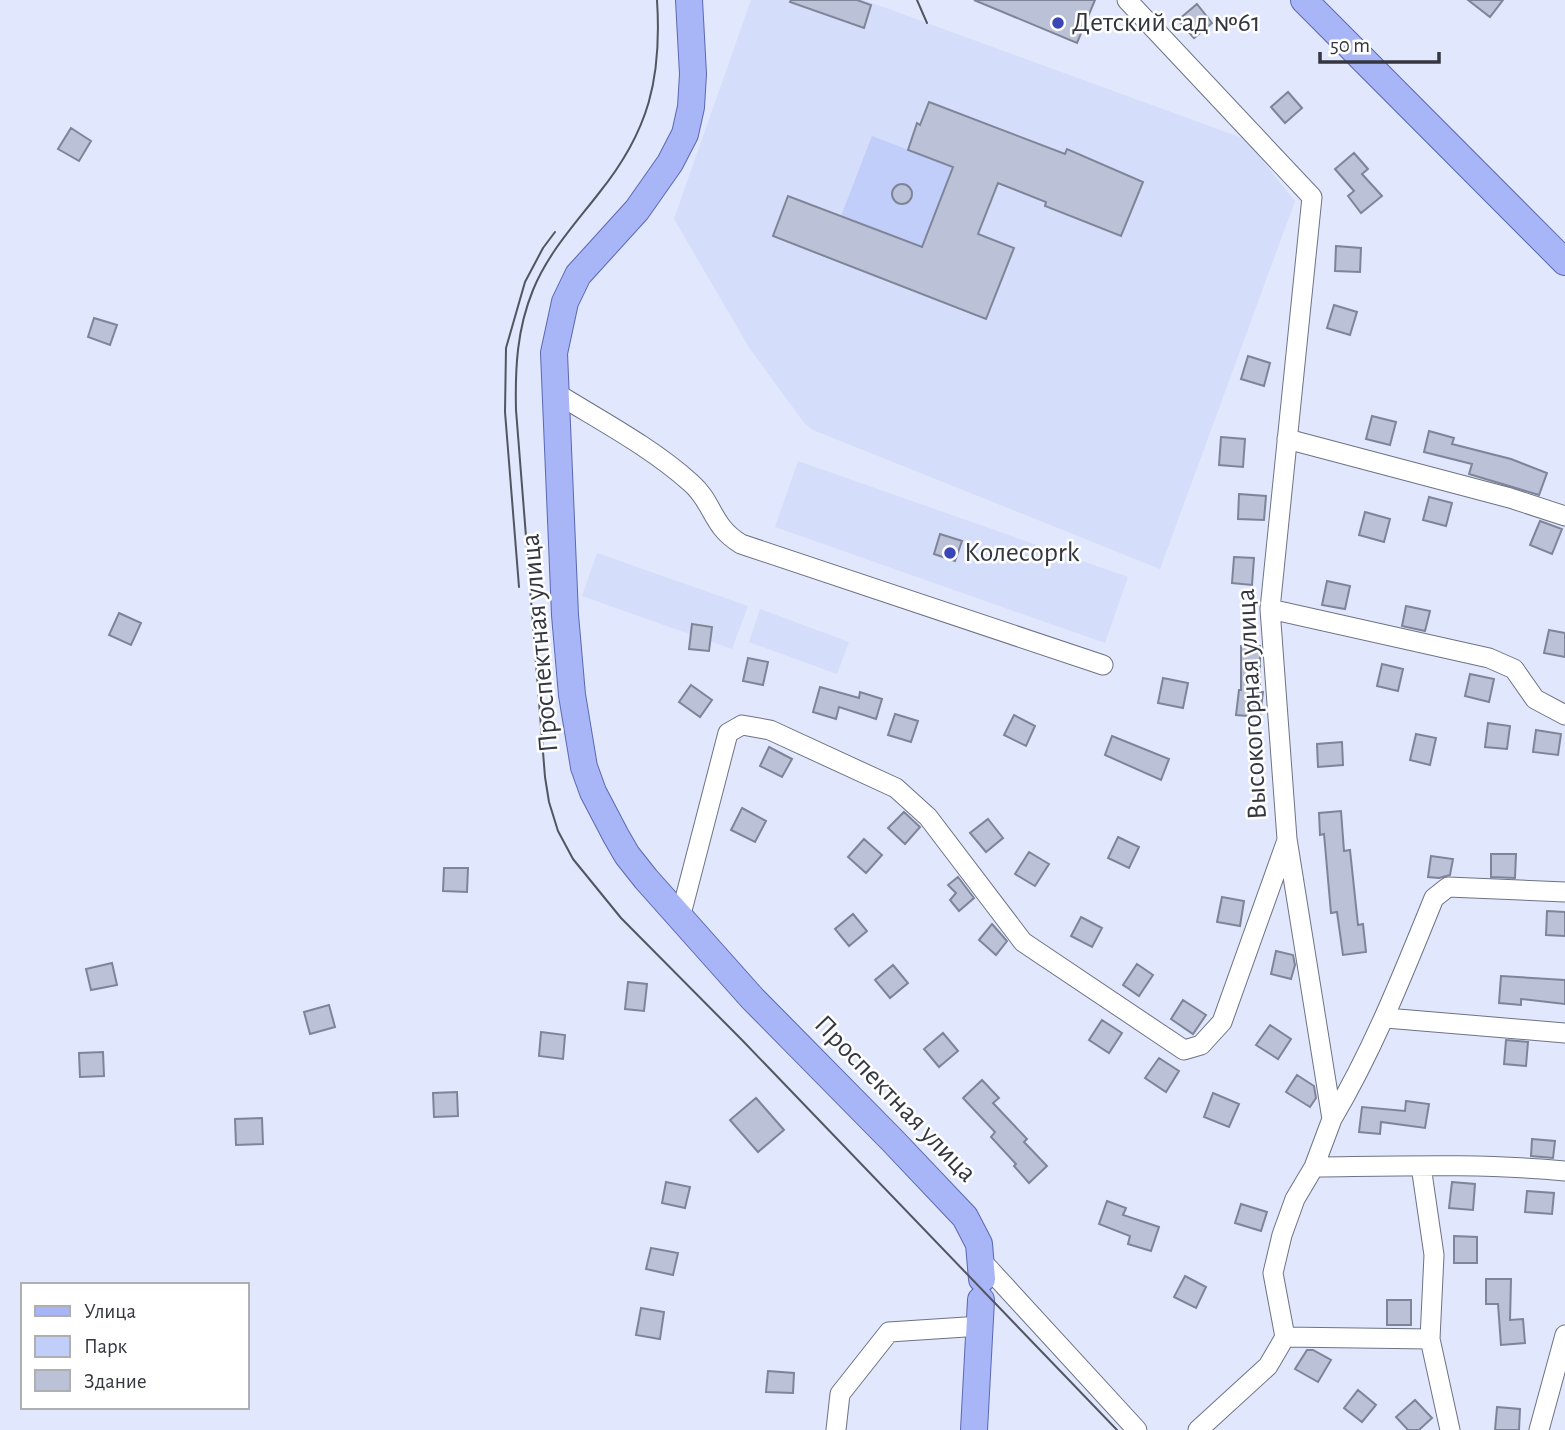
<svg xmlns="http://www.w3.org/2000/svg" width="1565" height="1430" viewBox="0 0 1565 1430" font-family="'Alegreya Sans',sans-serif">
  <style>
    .built { fill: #d4ddf9 }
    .green { fill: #c1cef9; fill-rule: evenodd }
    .building { fill: #bbc1d6; stroke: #7f8598; stroke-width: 2 }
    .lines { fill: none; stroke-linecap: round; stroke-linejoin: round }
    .minor-casing { stroke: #6d7385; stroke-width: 21 }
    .major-casing { stroke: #5a68b3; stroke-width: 28 }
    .minor { stroke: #fff; stroke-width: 19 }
    .major { stroke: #a8b5f7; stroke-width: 26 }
    .tram { stroke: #525660; stroke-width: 2 }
    .poi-dot { fill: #3a45b8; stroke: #fff; stroke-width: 2.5 }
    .labels { text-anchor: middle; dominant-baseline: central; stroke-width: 5; stroke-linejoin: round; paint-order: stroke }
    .poi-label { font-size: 28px; fill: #34373f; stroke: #fff; text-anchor: start }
    .street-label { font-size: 28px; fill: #34373f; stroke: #fff }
  </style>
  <rect width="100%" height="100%" fill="#e1e7fc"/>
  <!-- built -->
  <path class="built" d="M751 0H864L1245 139 1295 201 1160 569 813 430 805 424 750 349 674 219Z
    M798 461 1128 577 1105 643 775 527Z
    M597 553 748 606 732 649 582 596Z
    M760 609 849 642 837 674 749 642Z"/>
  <!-- green -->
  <path class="green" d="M872 136 953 167 922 247 841 216ZM903 184 909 187 912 193 909 202 902 204 894 200 892 193 895 188Z"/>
  <!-- building -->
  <path class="building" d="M791 0H857L871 5 864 28 790 2Z
    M974 0H1095L1077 43Z
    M1468 0H1503L1490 17Z
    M1197 4 1212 23 1194 38 1178 20Z
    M1288 92 1302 108 1285 123 1271 107Z
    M929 102 1065 154 1067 149 1143 182 1121 236 1045 206 1046 202 998 183 978 234 1014 248 986 319 773 236 788 196 922 247 953 167 908 150 917 123 920 125Z
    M71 128 91 141 79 161 58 149Z
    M1354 153 1368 169 1362 174 1382 196 1361 213 1348 196 1354 191 1335 169Z
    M892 194a10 10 0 1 1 20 0a10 10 0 1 1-20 0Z
    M1336 246 1361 248 1360 272 1335 271Z
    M1334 305 1357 312 1350 335 1327 328Z
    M94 318 117 325 110 345 88 337Z
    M1248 356 1270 363 1264 386 1241 379Z
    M1372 416 1396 422 1390 445 1366 439Z
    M1429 431 1454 438 1452 444 1511 459 1547 473 1539 495 1469 474 1472 464 1424 452Z
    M1221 437 1245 439 1243 467 1219 465Z
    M1239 494 1266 496 1264 520 1238 519Z
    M1429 497 1452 503 1446 526 1423 520Z
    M1365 512 1390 519 1384 542 1359 535Z
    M1540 521 1562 529 1552 554 1530 545Z
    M940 534 962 541 955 561 934 554Z
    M1234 557 1254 558 1252 585 1232 583Z
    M1327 581 1350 586 1345 609 1322 605Z
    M1406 606 1430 611 1425 631 1402 626Z
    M119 613 141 623 131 645 109 635Z
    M692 624 712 627 709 651 689 649Z
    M1549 630 1565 633V657L1544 653Z
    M1241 646H1260V692H1263L1260 717 1236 715 1239 690H1241Z
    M748 658 768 662 763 685 743 681Z
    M1382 664 1403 669 1398 691 1377 686Z
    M1470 674 1494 679 1489 702 1465 696Z
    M1163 678 1188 683 1183 708 1158 703Z
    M691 685 712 700 700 717 679 702Z
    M820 687 859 698 860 692 882 699 876 719 839 707 836 719 813 712Z
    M895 714 918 721 911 742 888 735Z
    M1014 715 1035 726 1026 746 1004 735Z
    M1488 723 1510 726 1507 749 1485 747Z
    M1536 730 1561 734 1558 755 1533 752Z
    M1416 734 1436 738 1430 765 1410 760Z
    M1112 736 1169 759 1161 780 1105 755Z
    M1342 742 1343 765 1318 767 1317 744Z
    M769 747 792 759 782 777 760 766Z
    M742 808 766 821 755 842 731 830Z
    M1341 811 1344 851 1350 850 1358 925 1363 924 1366 952 1343 955 1337 912 1331 913 1324 834 1320 835 1319 813Z
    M904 812 920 827 905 844 888 828Z
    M988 819 1003 838 986 852 970 833Z
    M1118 837 1139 847 1129 868 1108 858Z
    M864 839 882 855 866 873 848 857Z
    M1029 852 1049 864 1035 886 1015 874Z
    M1491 854H1516L1515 878 1491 877Z
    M1431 856 1453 859 1450 875 1439 878 1428 877Z
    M444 868H468L467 892 443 891Z
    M958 877 974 898 959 911 950 900 956 893 948 885Z
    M1222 897 1244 901 1240 926 1217 922Z
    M1547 911 1565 912V936L1546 935Z
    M853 914 867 931 849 946 835 929Z
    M1081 917 1102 928 1092 947 1071 936Z
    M992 924 1007 941 996 955 979 940Z
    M1276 951 1293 955 1295 965 1291 979 1271 974Z
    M112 963 117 985 91 990 86 969Z
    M1137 964 1153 975 1139 996 1123 985Z
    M893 965 908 983 890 998 875 980Z
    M1501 976 1565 980V1004L1521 999V1005L1499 1003Z
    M628 982 647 984 644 1011 625 1009Z
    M1183 1000 1206 1015 1193 1034 1171 1019Z
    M329 1005 335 1027 310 1034 304 1012Z
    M1102 1020 1122 1033 1109 1053 1089 1040Z
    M1270 1025 1291 1039 1278 1059 1256 1045Z
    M541 1032 565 1035 563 1059 539 1056Z
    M943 1033 958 1051 939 1067 924 1049Z
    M1506 1040 1528 1042 1526 1066 1504 1064Z
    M103 1052 104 1076 80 1077 79 1053Z
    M1159 1058 1179 1071 1166 1092 1145 1078Z
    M1297 1075 1314 1086 1316 1098 1310 1107 1286 1092Z
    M982 1080 999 1098 993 1103 1027 1139 1024 1142 1047 1166 1029 1183 1014 1166 1016 1164 991 1137 995 1132 963 1098Z
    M457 1092 458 1116 434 1117 433 1093Z
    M1213 1093 1239 1104 1229 1127 1204 1117Z
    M756 1098 784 1130 758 1152 730 1120Z
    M1406 1101 1429 1104 1425 1128 1381 1122 1380 1134 1359 1132 1362 1107 1405 1111Z
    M262 1118 263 1144 236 1145 235 1119Z
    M1532 1139 1555 1141 1553 1158 1531 1156Z
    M666 1182 690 1187 685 1208 662 1203Z
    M1452 1182 1475 1184 1473 1210 1449 1208Z
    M1527 1191 1554 1193 1552 1214 1525 1212Z
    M1107 1201 1126 1208 1123 1215 1159 1227 1151 1251 1128 1244 1130 1236 1099 1224Z
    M1241 1204 1267 1212 1261 1231 1235 1223Z
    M1454 1236 1477 1237V1263H1454Z
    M651 1248 678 1253 673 1275 646 1269Z
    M1185 1276 1206 1287 1196 1308 1174 1297Z
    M1486 1279H1511L1510 1320 1523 1319 1525 1343 1501 1345 1498 1304H1486Z
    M1387 1300H1411V1325H1387Z
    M641 1308 664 1312 660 1339 636 1335Z
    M1307 1350H1313L1331 1360 1318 1382 1295 1369Z
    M768 1371 794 1373 793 1393 766 1392Z
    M1358 1390 1376 1405 1362 1422 1344 1408Z
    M1415 1400 1432 1418 1419 1430H1408L1396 1417Z
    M1497 1407 1520 1409 1519 1430H1495Z"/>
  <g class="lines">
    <defs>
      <path id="minor" d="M1127 0 1312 197 1270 609 1287 839 1332 1119 1314 1167 1295 1199 1282 1235 1273 1273 1285 1337
        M556 393C601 421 651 447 691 483 714 503 711 526 741 544L1103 665
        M1287 439 1510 498 1565 516
        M1270 609 1489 658 1514 669 1535 699 1565 715
        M680 918 728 733 742 725 770 730 896 788 928 817 1023 942 1184 1050 1201 1045 1222 1022 1286 843
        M1386 1018 1565 1033
        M1332 1119C1374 1048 1403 974 1434 898L1448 887 1565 892
        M1421 1166 1434 1255 1430 1339
        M1314 1167C1398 1166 1482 1163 1565 1171
        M980 1259 1137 1430
        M1285 1337 1430 1339 1450 1430
        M836 1430 840 1394 889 1332 981 1326
        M1198 1430 1268 1366 1285 1337
        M1539 1430 1565 1335"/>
      <path id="major" d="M689 0 693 74 691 107 685 134 670 163 637 210 578 275 565 302 554 353 565 615 572 695 584 767 593 792 616 836 627 855 646 879 752 998 892 1140 965 1217 979 1244 982 1279
        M1304 0 1565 262
        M974 1430 981 1300"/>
    </defs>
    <!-- minor casing -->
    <use href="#minor" class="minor-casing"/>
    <!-- major casing -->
    <use href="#major" class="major-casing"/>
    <!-- minor -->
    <use href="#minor" class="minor"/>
    <!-- major -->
    <use href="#major" class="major"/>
    <!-- tram -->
    <path class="tram" d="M657 0C662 78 649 131 599 193 575 224 548 253 533 290 517 329 515 368 516 410L545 777 549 802 558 831 573 859 621 918 742 1040 1117 1430
      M917 0 927 23
      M519 587 505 412 506 348 525 282 543 248 555 232"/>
  </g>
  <!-- markers -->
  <g class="poi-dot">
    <circle cx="1058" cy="23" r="7"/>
    <circle cx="950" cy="553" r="7"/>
  </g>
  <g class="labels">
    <!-- poi labels -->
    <g class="poi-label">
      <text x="1072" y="23">Детский сад №61</text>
      <text x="964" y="553">Колесоprk</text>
    </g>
    <!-- street labels -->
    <g class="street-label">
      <text transform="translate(540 643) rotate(-95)">Проспектная улица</text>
      <text transform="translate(1252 704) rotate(-93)">Высокогорная улица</text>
      <text transform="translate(895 1099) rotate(46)">Проспектная улица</text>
    </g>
  </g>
  <!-- legend -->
  <rect x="21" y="1283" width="228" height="126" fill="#ffffff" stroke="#aeafb2" stroke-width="2"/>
  <rect x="35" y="1306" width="35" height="10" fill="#a8b5f7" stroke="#aeafb2" stroke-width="2"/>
  <text x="84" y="1318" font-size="21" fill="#34373f">Улица</text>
  <rect x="35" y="1336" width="35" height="21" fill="#c1cef9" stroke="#aeafb2" stroke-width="2"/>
  <text x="84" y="1353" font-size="21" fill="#34373f">Парк</text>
  <rect x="35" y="1370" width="35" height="21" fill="#bbc1d6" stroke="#aeafb2" stroke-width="2"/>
  <text x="84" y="1388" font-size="21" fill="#34373f">Здание</text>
  <!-- scale -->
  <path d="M1320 52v10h119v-10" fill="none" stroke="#34373f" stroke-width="3.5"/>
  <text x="1330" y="52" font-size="21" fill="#34373f" stroke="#ffffff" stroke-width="5" paint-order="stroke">50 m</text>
</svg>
